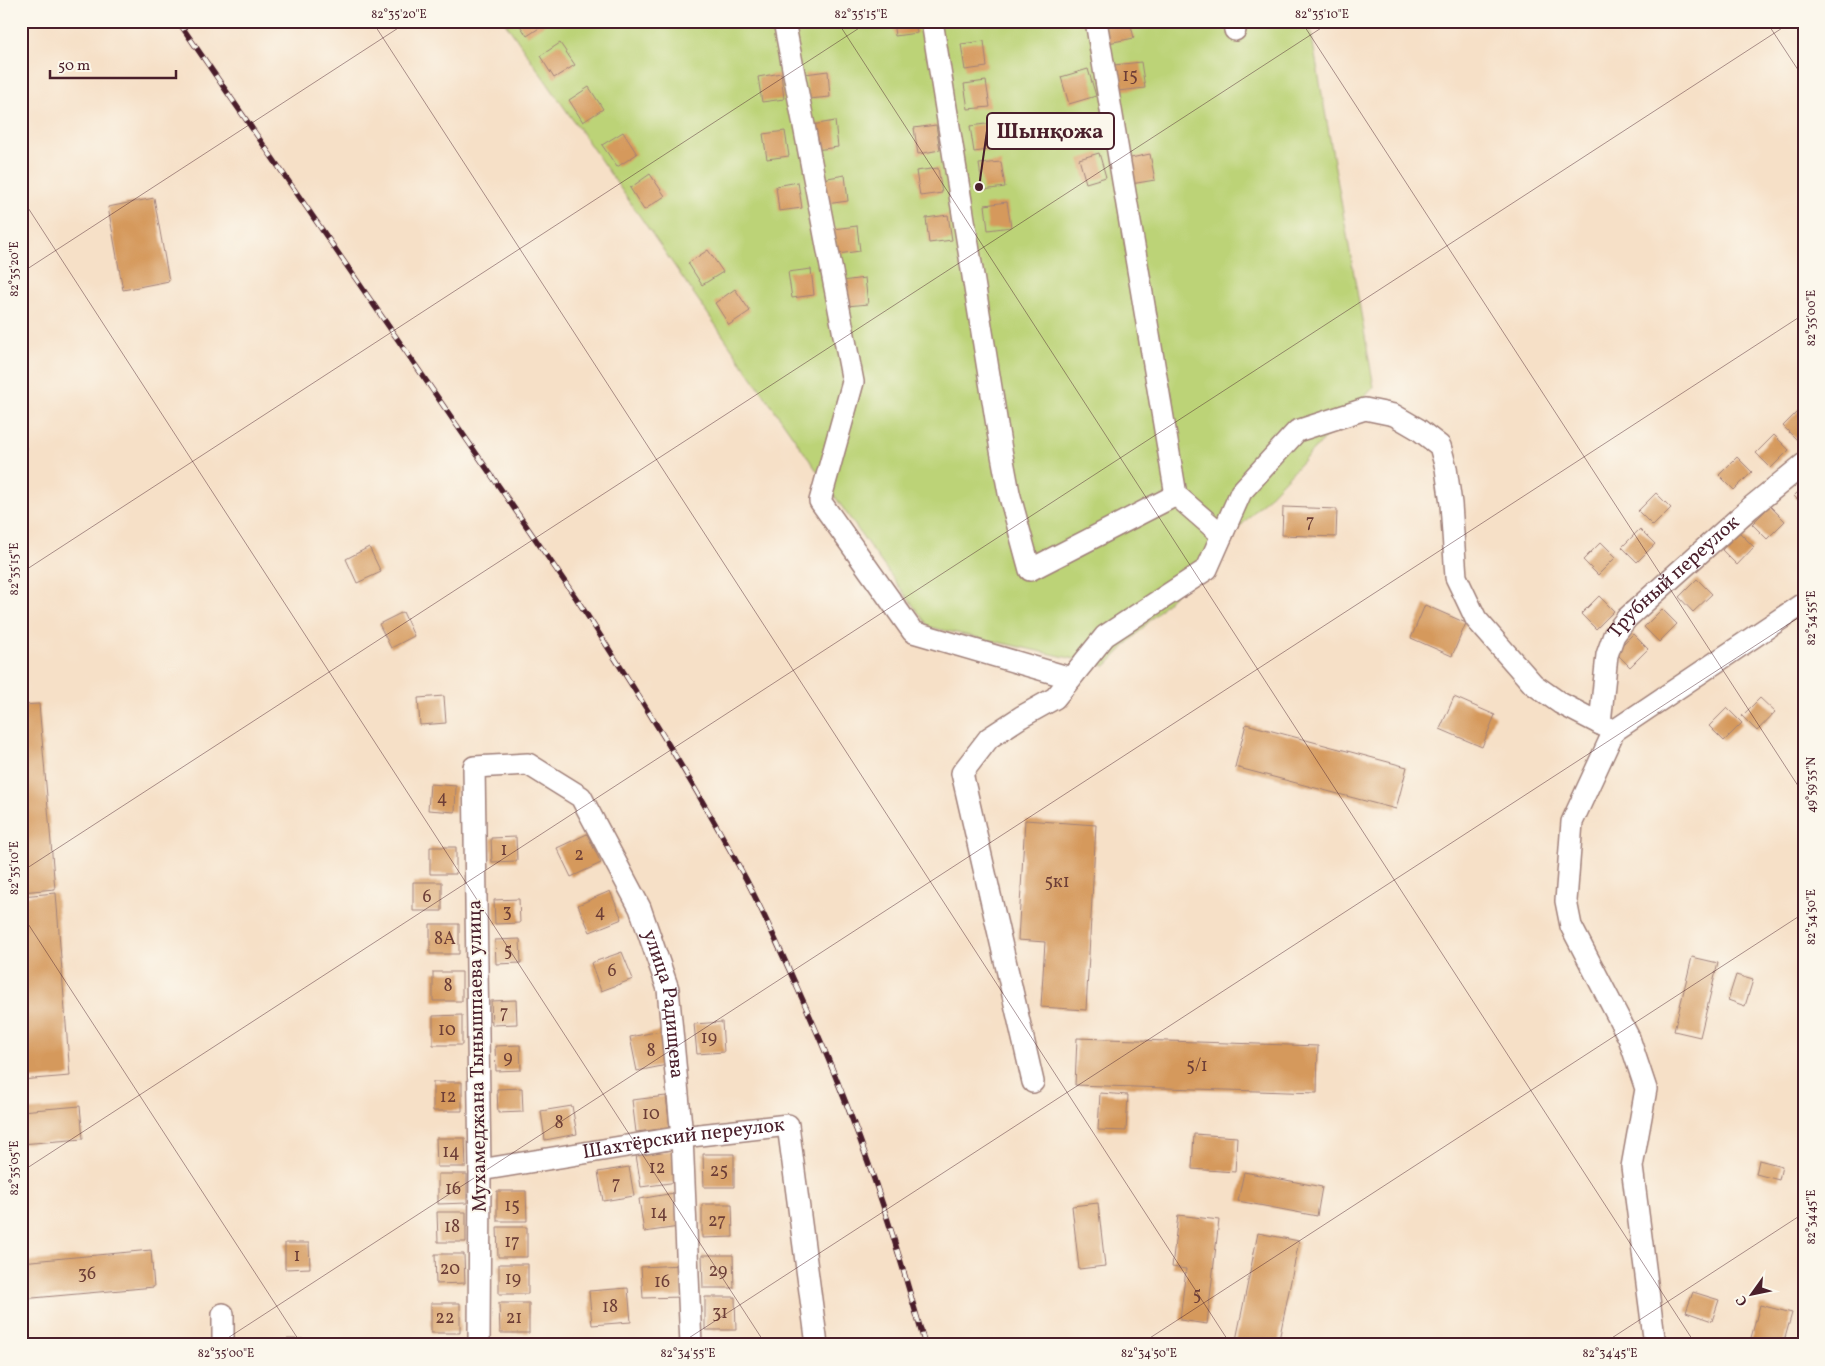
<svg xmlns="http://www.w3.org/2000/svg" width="1825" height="1366" viewBox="0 0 1825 1366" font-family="Vollkorn,serif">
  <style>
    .green { fill: #bcd377; stroke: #837951 }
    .building { fill: #d5995b }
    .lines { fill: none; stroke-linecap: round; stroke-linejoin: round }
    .minor-casing { stroke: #a08079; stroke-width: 24 }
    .minor { stroke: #fff; stroke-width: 21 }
    .rail-casing { stroke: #4a1f2b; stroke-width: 5.5 }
    .rail { stroke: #fbf7ec; stroke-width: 4; stroke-dasharray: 11; stroke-linecap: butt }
    .ticks { fill: none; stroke: #4a1f2b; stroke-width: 1; stroke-opacity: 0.45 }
    .labels { text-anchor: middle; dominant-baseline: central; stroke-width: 4; stroke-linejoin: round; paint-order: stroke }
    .number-label { font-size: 18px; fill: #6d3e37 }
    .street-label { font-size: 20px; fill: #4a1f2b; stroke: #fbf7ec }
    .leader { fill: none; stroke: #4a1f2b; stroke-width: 2 }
    .callout-dot { fill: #4a1f2b; stroke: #fbf7ec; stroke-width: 2 }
    .callout { fill: #fbf7ec; stroke: #4a1f2b; stroke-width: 2 }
    .callout-label { font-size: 21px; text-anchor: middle; font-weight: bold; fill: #4a1f2b }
    .neatline { fill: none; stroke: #4a1f2b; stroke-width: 2 }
    .ticks-label { font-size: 12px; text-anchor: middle; fill: #4a1f2b }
  </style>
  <rect width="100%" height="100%" fill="#fbf7ec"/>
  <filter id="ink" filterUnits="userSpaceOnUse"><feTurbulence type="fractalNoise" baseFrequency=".02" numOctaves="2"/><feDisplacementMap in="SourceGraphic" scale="10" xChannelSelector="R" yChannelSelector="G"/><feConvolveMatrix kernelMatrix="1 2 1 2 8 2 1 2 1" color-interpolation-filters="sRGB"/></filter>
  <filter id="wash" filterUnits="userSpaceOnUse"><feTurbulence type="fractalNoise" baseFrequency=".0096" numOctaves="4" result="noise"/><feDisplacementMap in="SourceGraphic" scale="20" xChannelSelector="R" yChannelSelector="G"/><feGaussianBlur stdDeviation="1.12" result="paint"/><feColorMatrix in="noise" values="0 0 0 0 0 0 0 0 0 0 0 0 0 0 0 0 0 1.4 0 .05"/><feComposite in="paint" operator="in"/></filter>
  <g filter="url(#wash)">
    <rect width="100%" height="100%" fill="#f6e0c7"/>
    <!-- green -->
    <path class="green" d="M504 21H1309L1374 387 1106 666 929 627 870 547Z"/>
    <g id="blocks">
      <!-- building -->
      <path class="building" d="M517 21H546L547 23 527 36Z
        M893 21H915L917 33 895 36Z
        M1104 21H1130L1134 38 1108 43Z
        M984 41 987 67 965 70 961 44Z
        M560 43 575 65 554 78 540 56Z
        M1141 62 1145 88 1118 91 1114 65Z
        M1088 69 1096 96 1069 104 1061 77Z
        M828 71 830 97 809 99 805 74Z
        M781 73 784 99 762 102 758 77Z
        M986 81 990 107 968 109 964 84Z
        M589 87 603 109 583 122 569 100Z
        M835 121 838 147 816 150 812 125Z
        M993 123 996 149 974 152 970 126Z
        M936 125 940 150 918 154 914 128Z
        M785 131 789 156 767 159 763 134Z
        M623 132 637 154 617 167 602 145Z
        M1099 153 1106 177 1086 183 1079 159Z
        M1150 154 1155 180 1131 184 1126 159Z
        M1001 162 1005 187 983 190 979 164Z
        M938 168 942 193 920 196 916 171Z
        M650 174 665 196 644 210 630 188Z
        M845 175 848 201 826 204 822 179Z
        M798 182 802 208 779 211 776 186Z
        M154 198 169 281 123 290 108 207Z
        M1007 202 1011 227 988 230 985 205Z
        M948 215 952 240 929 243 926 218Z
        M857 226 860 251 838 254 833 229Z
        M708 250 723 272 702 285 688 263Z
        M811 269 814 295 792 298 788 272Z
        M865 278 868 304 847 306 842 281Z
        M735 289 750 311 729 325 715 303Z
        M1801 408 1804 411V434L1798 441 1783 426Z
        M1774 435 1789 450 1771 468 1756 453Z
        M21 447 27 448 22 472H21Z
        M1737 457 1752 472 1734 490 1719 475Z
        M1804 486V506L1794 496Z
        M1656 493 1671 508 1653 526 1638 511Z
        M1770 506 1785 521 1767 539 1752 524Z
        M1283 507 1337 509 1336 537 1282 535Z
        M1640 529 1655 544 1637 562 1622 547Z
        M1739 532 1754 547 1737 565 1722 550Z
        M1601 542 1616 557 1598 575 1583 560Z
        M369 547 381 572 357 583 346 559Z
        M1697 579 1712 594 1693 612 1679 597Z
        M1599 596 1614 611 1596 629 1581 614Z
        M1425 605 1466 623 1452 656 1411 638Z
        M1662 609 1677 624 1659 642 1644 627Z
        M403 612 414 636 391 648 379 624Z
        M1633 634 1648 649 1630 667 1615 652Z
        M444 696 446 723 420 725 418 698Z
        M1454 697 1495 715 1482 747 1440 729Z
        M1760 698 1775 712 1757 731 1742 716Z
        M39 704 55 889 21 892V705Z
        M1727 708 1742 723 1724 741 1709 726Z
        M1246 724 1407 767 1396 809 1235 767Z
        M430 784 456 786 455 812 428 810Z
        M1025 820 1096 825 1086 1010 1041 1007 1045 942 1018 940Z
        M587 834 601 863 571 877 557 848Z
        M516 837 517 861 492 862 491 838Z
        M430 847H456V874H430Z
        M413 882H442V911H413Z
        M610 891 622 919 590 932 578 905Z
        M56 893 70 1076 21 1080V896Z
        M519 899 520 923 495 924 494 900Z
        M430 924H459V954H430Z
        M520 939 521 963 496 964 495 940Z
        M622 952 633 979 601 991 591 963Z
        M1692 957 1718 963 1700 1037 1674 1031Z
        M433 972H462V1001H433Z
        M1736 975 1753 980 1745 1006 1728 1000Z
        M516 1000 517 1024 492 1025 491 1001Z
        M462 1015V1045H433V1016Z
        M722 1022 724 1052 697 1054 694 1024Z
        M666 1030 672 1064 637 1071 630 1037Z
        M1077 1038 1318 1046 1317 1093 1075 1085Z
        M520 1045 521 1070 496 1071 495 1046Z
        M433 1082H462V1111H433Z
        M522 1088 523 1112 498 1113 497 1089Z
        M1100 1093 1128 1095 1126 1131 1098 1130Z
        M666 1096 670 1128 636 1132 632 1100Z
        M80 1106 83 1139 21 1144V1111Z
        M572 1106 577 1134 545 1140 541 1111Z
        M1194 1134 1237 1137 1235 1172 1192 1169Z
        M436 1138H465L466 1167H437Z
        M673 1150 677 1182 641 1187 636 1155Z
        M703 1154H734V1187H704Z
        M1759 1160 1782 1166 1779 1180 1756 1174Z
        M629 1167 634 1196 603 1201 598 1172Z
        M1244 1172 1322 1187 1317 1216 1238 1201Z
        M438 1174H467V1203L438 1204Z
        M497 1191H526L527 1221H497Z
        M674 1193 679 1227 644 1232 639 1199Z
        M1098 1203 1105 1266 1079 1269 1072 1206Z
        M702 1204H732L733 1237 702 1238Z
        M437 1212H466V1242H438Z
        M1178 1215 1219 1220 1207 1324 1180 1320 1186 1269 1172 1267Z
        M497 1227H527V1257H498Z
        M1258 1233 1299 1241 1278 1345H1235Z
        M285 1243H309L310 1268 285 1269Z
        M151 1250 154 1287 22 1299 21 1262Z
        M435 1254H464L465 1283 436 1284Z
        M702 1255H733L734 1288H703Z
        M499 1264H528V1294H499Z
        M681 1265 682 1297 643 1298 641 1267Z
        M628 1288 631 1322 592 1325 589 1291Z
        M1693 1292 1719 1300 1712 1321 1686 1312Z
        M705 1297H735L736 1330H705Z
        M431 1303H460V1333H431Z
        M499 1303H529V1333H500Z
        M1760 1305 1792 1313 1783 1345H1749Z
        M287 1339H312V1345H287Z
        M740 1340V1345H710L709 1341Z"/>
    </g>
  </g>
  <g filter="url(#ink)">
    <use href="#blocks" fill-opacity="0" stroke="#a08079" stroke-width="1"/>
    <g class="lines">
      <defs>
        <g id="minor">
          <path d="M784 21 853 382 820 501 913 632 1071 678"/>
          <path d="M932 21 1001 450 1009 493 1030 570 1176 495 1222 535"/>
          <path d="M1096 21 1176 495"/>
          <path d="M1234 21 1235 30"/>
          <path id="s1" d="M1600 724 1607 655 1614 635 1627 618 1750 508 1804 464"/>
          <path d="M1033 1082 962 773 989 738 1021 717 1055 698 1105 636 1207 569 1241 492 1297 431 1365 409 1394 415 1418 429 1440 446 1446 468 1451 504 1456 577 1476 619 1533 684 1560 703 1614 731"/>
          <path id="s2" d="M480 1170 682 1137 788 1125 817 1345"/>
          <path d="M223 1314V1345"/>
          <path id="s3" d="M479 1345 480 1170 474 767 528 764 581 797 640 908 668 989 682 1137 691 1345"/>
          <path d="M1655 1345 1632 1167 1646 1089 1629 1038 1571 926 1566 901 1572 822 1614 731 1804 603"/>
        </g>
      </defs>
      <!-- minor casing -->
      <use href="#minor" class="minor-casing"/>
      <!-- minor -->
      <use href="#minor" class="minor"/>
      <defs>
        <path id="rail" d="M178 21 576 598C636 690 694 783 746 879 764 914 780 949 796 985 838 1077 874 1171 903 1269 910 1294 918 1319 925 1345"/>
      </defs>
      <!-- rail casing -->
      <use href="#rail" class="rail-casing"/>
      <!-- rail -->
      <use href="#rail" class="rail"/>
    </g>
  </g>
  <!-- ticks -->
  <path class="ticks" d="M372 21 1231 1345M837 21 1696 1345M1301 21 1804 795M1766 21 1804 79M21 197 766 1345M21 273 409 21M21 573 870 21M21 872 1332 21M21 913 302 1345M21 1172 1793 21M217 1345 1804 314M678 1345 1804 614M1139 1345 1804 913M1601 1345 1804 1213"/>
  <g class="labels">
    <!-- number labels -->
    <g class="number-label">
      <text x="1130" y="76">15</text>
      <text x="1310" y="522">7</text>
      <text x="442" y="798">4</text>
      <text x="504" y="850">1</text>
      <text x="579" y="855">2</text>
      <text x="1057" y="882">5к1</text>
      <text x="427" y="897">6</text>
      <text x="507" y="912">3</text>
      <text x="600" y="912">4</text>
      <text x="445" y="939">8А</text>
      <text x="508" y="951">5</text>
      <text x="612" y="971">6</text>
      <text x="448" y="986">8</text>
      <text x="504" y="1013">7</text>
      <text x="447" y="1030">10</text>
      <text x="709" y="1038">19</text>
      <text x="651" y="1051">8</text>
      <text x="508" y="1058">9</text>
      <text x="1197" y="1066">5/1</text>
      <text x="448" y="1097">12</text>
      <text x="651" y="1114">10</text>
      <text x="559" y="1123">8</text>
      <text x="451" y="1152">14</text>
      <text x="657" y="1168">12</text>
      <text x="719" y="1171">25</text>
      <text x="616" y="1184">7</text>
      <text x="453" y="1189">16</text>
      <text x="512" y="1206">15</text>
      <text x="659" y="1213">14</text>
      <text x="717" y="1221">27</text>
      <text x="452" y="1227">18</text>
      <text x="512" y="1242">17</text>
      <text x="297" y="1256">1</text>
      <text x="450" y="1269">20</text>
      <text x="718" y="1271">29</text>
      <text x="87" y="1274">36</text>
      <text x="513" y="1279">19</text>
      <text x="662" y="1282">16</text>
      <text x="1197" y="1295">5</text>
      <text x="610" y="1307">18</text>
      <text x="720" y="1313">31</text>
      <text x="445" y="1318">22</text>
      <text x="514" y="1318">21</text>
    </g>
    <!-- street labels -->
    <g class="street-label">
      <text stroke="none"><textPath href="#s1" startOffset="174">Трубный переулок</textPath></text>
      <text stroke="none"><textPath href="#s3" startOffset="920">улица Радищева</textPath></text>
      <text transform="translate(478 1056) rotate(-91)">Мухамеджана Тынышпаева улица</text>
      <text stroke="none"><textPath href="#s2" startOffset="206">Шахтёрский переулок</textPath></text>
    </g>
  </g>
  <!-- callouts -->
  <path class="leader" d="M979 187L987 131"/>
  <circle class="callout-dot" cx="979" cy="187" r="5"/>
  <rect class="callout" x="987" y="113" width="127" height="36" rx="5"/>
  <g class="callout-label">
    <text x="1050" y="138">Шынқожа</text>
  </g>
  <!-- margin -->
  <rect width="1825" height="1366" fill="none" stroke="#fbf7ec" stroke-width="55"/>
  <!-- north arrow -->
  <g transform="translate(1752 1294) rotate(237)" stroke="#fbf7ec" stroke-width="4" paint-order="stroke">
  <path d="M0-4L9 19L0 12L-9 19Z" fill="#4a1f2b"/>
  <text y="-8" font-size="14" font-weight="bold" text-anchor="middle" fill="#4a1f2b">С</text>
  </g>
  <!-- scale -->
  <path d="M50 70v8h126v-8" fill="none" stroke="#4a1f2b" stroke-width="2.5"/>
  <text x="58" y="70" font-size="15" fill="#4a1f2b" stroke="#fbf7ec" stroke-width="4" paint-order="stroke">50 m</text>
  <rect x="28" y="28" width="1770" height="1310" class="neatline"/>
  <g class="ticks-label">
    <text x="399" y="18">82°35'20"E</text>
    <text x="861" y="18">82°35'15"E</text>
    <text x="1322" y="18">82°35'10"E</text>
    <text transform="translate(14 269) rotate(-90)" y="4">82°35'20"E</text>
    <text transform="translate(1811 318) rotate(-90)" y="4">82°35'00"E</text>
    <text transform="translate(14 569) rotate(-90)" y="4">82°35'15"E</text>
    <text transform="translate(1811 618) rotate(-90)" y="4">82°34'55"E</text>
    <text transform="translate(1811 785) rotate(-90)" y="4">49°59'35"N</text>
    <text transform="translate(14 868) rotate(-90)" y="4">82°35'10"E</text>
    <text transform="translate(1811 917) rotate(-90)" y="4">82°34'50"E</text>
    <text transform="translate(14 1168) rotate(-90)" y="4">82°35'05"E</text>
    <text transform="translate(1811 1217) rotate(-90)" y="4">82°34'45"E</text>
    <text x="226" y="1357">82°35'00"E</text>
    <text x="688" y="1357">82°34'55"E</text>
    <text x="1149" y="1357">82°34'50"E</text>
    <text x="1610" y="1357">82°34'45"E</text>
  </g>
</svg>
